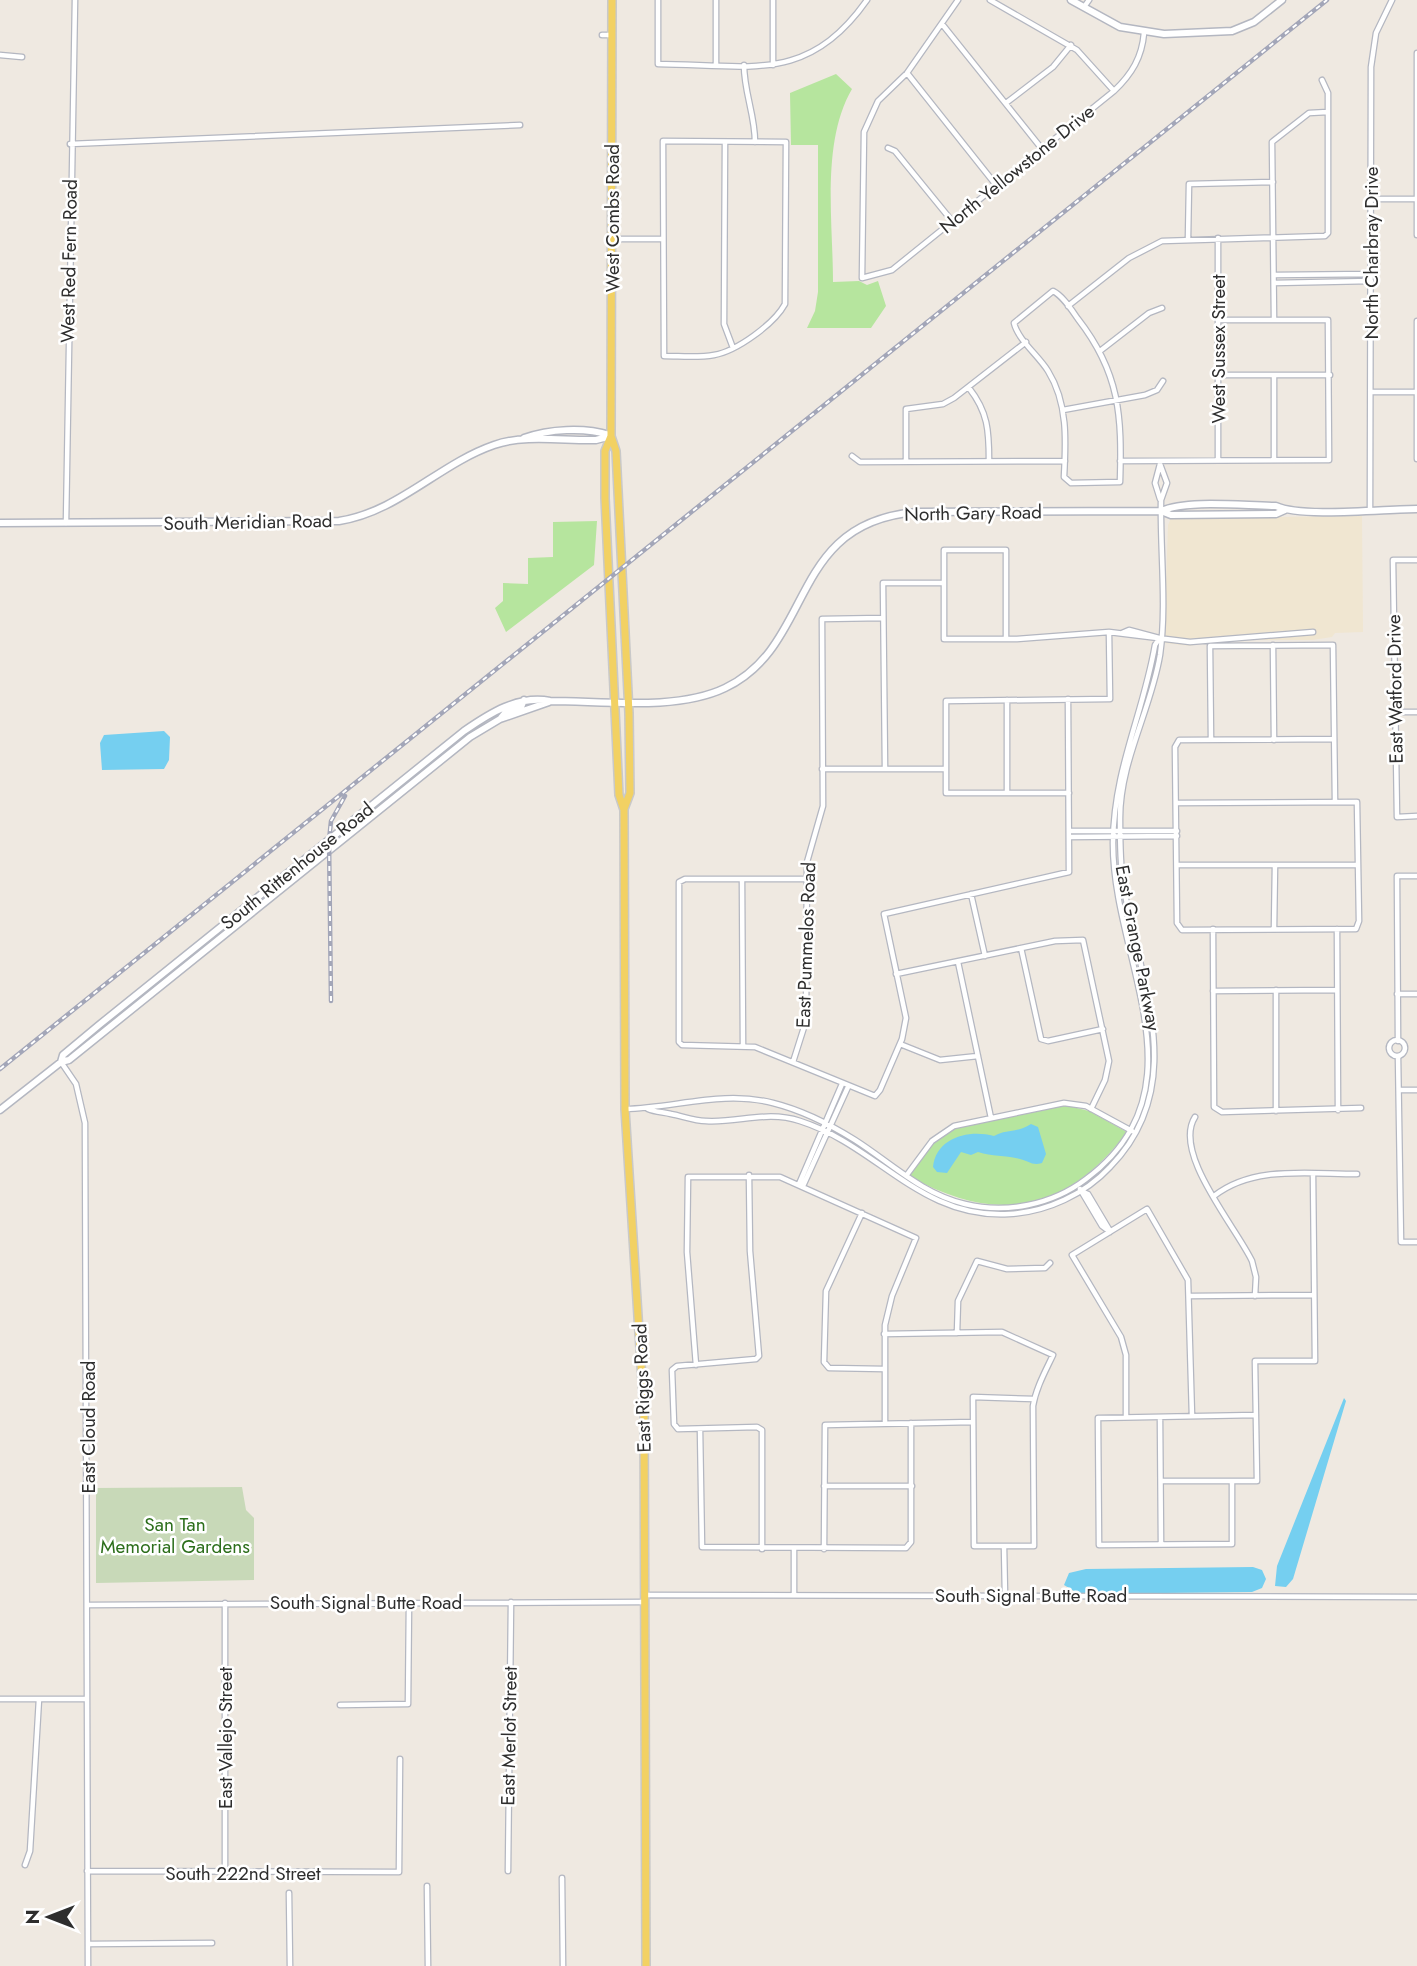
<svg xmlns="http://www.w3.org/2000/svg" width="1417" height="1966" viewBox="0 0 1417 1966" font-family="Jost,sans-serif">
  <style>
    .education { fill: #f0e6d1 }
    .green { fill: #b6e59e }
    .cemetery { fill: #c8d9b8 }
    .water { fill: #75cff0 }
    .lines { fill: none; stroke-linecap: round; stroke-linejoin: round }
    .street-casing { stroke: #b4b7c1; stroke-width: 7 }
    .secondary-casing { stroke: #b4b7c1; stroke-width: 9 }
    .primary-casing { stroke: #c9c9c9; stroke-width: 10 }
    .street { stroke: #fff; stroke-width: 4.5 }
    .secondary { stroke: #fff; stroke-width: 6 }
    .primary { stroke: #f2d163; stroke-width: 7 }
    .rail-casing { stroke: #a3a6b8; stroke-width: 4.5 }
    .rail { stroke: #fff; stroke-width: 2; stroke-dasharray: 5; stroke-linecap: butt }
    .labels { text-anchor: middle; dominant-baseline: central; stroke-width: 5; stroke-linejoin: round; paint-order: stroke }
    .street-label { font-size: 19px; fill: #2e2e2e; stroke: #fff }
    .park-label { font-size: 19px; fill: #2c6e1b; stroke: #fff }
  </style>
  <rect width="100%" height="100%" fill="#efe9e1"/>
  <!-- education -->
  <path class="education" d="M1362 516 1363 632 1335 633 1332 637 1312 640H1212L1190 646 1164 643 1168 525 1171 518Z"/>
  <!-- green -->
  <path class="green" d="M836 74 852 89C821 142 833 222 833 282L859 281 867 285 878 281 886 306 871 328H807L815 311 818 292V145H791L790 93Z
    M597 521 594 565 506 632 495 608 503 601V583L528 584V558L553 557V522Z
    M1065 1105 1089 1111 1127 1132C1066 1213 997 1225 909 1176L935 1141 953 1128Z"/>
  <!-- cemetery -->
  <path class="cemetery" d="M242 1487 246 1510 254 1518V1580L96 1583V1488Z"/>
  <!-- water -->
  <path class="water" d="M164 731 170 737 169 760 164 769 102 770 100 743 104 735Z
    M1031 1124 1038 1127 1046 1154 1042 1163C1032 1166 1029 1161 1020 1159 1006 1155 993 1157 978 1152L971 1155 961 1152 947 1173 937 1172 933 1167C936 1137 970 1129 994 1136 1007 1129 1017 1133 1031 1124Z
    M1344 1398 1346 1401 1293 1579 1286 1587 1275 1586 1277 1566Z
    M1253 1567 1262 1570 1266 1579 1262 1588 1252 1592 1079 1594 1064 1585 1069 1573 1086 1569Z"/>
  <g class="lines">
    <defs>
      <path id="street" d="M658 0V64C750 65 808 84 867 0
        M716 0V65
        M773 0V65
        M958 0 907 73 878 101 864 132 862 278 892 270 1114 91C1132 74 1142 57 1144 33
        M990 0 1077 50 1114 91
        M1084 7 1089 0
        M942 24 1042 149
        M602 35H612
        M1417 53V235
        M0 55 22 57
        M744 65C744 92 755 115 755 142
        M907 73 996 185
        M1006 103 1053 67 1071 45
        M663 141 786 142 785 304C774 324 737 351 714 355 698 358 680 356 664 356Z
        M725 142 724 324 733 348
        M70 144 520 125
        M888 148 895 151 952 221
        M1371 199H1417
        M1218 238V460
        M612 239H663
        M1188 239 1189 184 1273 182
        M1274 275 1371 274
        M1274 283 1371 281
        M1053 291C1063 296 1071 309 1078 319 1120 373 1122 416 1120 482L1071 483 1064 477C1066 441 1068 403 1048 371 1039 356 1018 340 1014 323Z
        M1068 306 1129 258 1162 241 1325 236 1328 233V93L1322 80
        M1274 319 1272 142 1309 113 1328 112
        M1417 321V459
        M1100 351 1149 313 1162 308
        M1218 375H1330
        M969 388C988 412 989 431 989 461
        M1371 392H1416
        M1063 410 1145 395 1157 390 1163 381
        M852 456 860 462 1065 461
        M1274 460V375
        M906 461V409L943 404 954 398 1026 342
        M1120 461 1329 460 1328 320H1218
        M1160 464 1155 483 1160 499
        M1370 510 1371 67 1376 33 1392 0
        M66 523 75 0
        M1417 560H1393L1397 817 1417 816
        M1122 633 1129 630 1159 638
        M1006 639V550H944V639H1017L1109 632 1190 642 1313 632
        M1273 645 1274 740
        M1396 712H1417
        M1211 740 1210 646 1333 645 1335 801
        M885 768 883 583H944
        M822 769H946
        M1007 793V700
        M1069 793H946V701L1110 699 1109 632
        M1176 803 1357 802 1359 921 1356 929 1182 930 1177 923 1175 747 1179 740 1334 739
        M1069 831H1177
        M1069 837 1177 836
        M1177 865H1358
        M742 879 743 1046
        M806 879H685L679 882V1042L682 1045 755 1047 875 1096 880 1090 902 1039 906 1018 884 914 1069 872 1068 699
        M971 894 985 956
        M1213 929 1214 1107 1222 1112 1361 1108
        M1274 929 1275 865
        M1337 929 1338 1110
        M1021 948 1041 1039 1048 1041 1103 1029
        M958 962 991 1118
        M896 974 1055 941 1083 940 1109 1061 1105 1080 1091 1109
        M1276 990V1111
        M1213 991 1337 990
        M1397 994H1417
        M1389 1048a8 8 0 1 1 16 0a8 8 0 1 1-16 0Z
        M1398 1041 1397 876H1417
        M900 1044 940 1060 978 1056
        M1398 1056 1401 1242H1417
        M61 1062 76 1084 85 1123 88 1966
        M793 1062 806 1021 807 862 823 806 822 619 883 618
        M1399 1090H1417
        M625 1109C675 1108 723 1090 773 1103 801 1110 831 1125 855 1140 891 1163 922 1194 965 1204 1006 1214 1052 1205 1086 1179 1208 1088 1112 960 1113 842 1114 768 1143 715 1155 645L1159 639
        M648 1109C655 1112 663 1112 671 1114 682 1116 694 1121 706 1121 739 1123 767 1110 800 1121 878 1146 920 1219 1009 1214 1047 1212 1085 1194 1110 1167 1191 1084 1139 981 1123 883 1120 862 1120 840 1120 818 1120 761 1151 710 1160 655 1167 605 1160 551 1161 500L1167 483 1160 464
        M1195 1117C1172 1153 1236 1227 1252 1261L1256 1277 1255 1296
        M749 1175 750 1251 759 1356 756 1359 677 1366 672 1370 674 1424 678 1429 757 1427 762 1430V1549
        M906 1176 932 1141 954 1126 1064 1103 1086 1106 1132 1131
        M799 1184 842 1084
        M803 1186 848 1087
        M1080 1189 1102 1226 1110 1232
        M1081 1191 1088 1194 1110 1231
        M1214 1196C1253 1165 1309 1174 1357 1174
        M862 1213 826 1291 824 1362 829 1368 884 1369
        M1191 1296 1314 1295
        M957 1333 958 1301 977 1261 1007 1269 1045 1268 1050 1263
        M884 1334 1002 1332 1053 1355C1045 1372 1036 1388 1033 1406L1034 1546H974L973 1397 1034 1399
        M696 1365 687 1252 688 1177H780L916 1238 892 1296 885 1325V1423
        M1126 1417V1355L1121 1337 1072 1255 1147 1209 1188 1280 1192 1416
        M1160 1417 1161 1544
        M700 1429 702 1547 906 1548 911 1542V1423
        M1161 1481H1257L1255 1361H1315L1313 1174
        M1232 1481V1544L1099 1545 1098 1418 1256 1415
        M824 1486H912
        M1004 1546 1005 1595
        M794 1549V1595
        M824 1549 825 1425 973 1422
        M644 1595 1417 1597
        M88 1605 644 1602
        M0 1699H87
        M340 1705 408 1704 409 1602
        M25 1865 30 1851 39 1699
        M87 1871 399 1872 400 1759
        M508 1871 511 1602
        M225 1873V1603
        M562 1878 563 1966
        M427 1886 428 1966
        M289 1893 290 1966
        M88 1944 212 1943"/>
      <path id="secondary" d="M1071 0 1120 27 1164 34 1232 31 1254 22 1282 0
        M524 438C549 429 584 427 610 435
        M1161 511C1188 499 1245 506 1276 506 1302 518 1385 509 1417 509
        M0 523 339 521C398 512 439 464 494 445 525 434 564 441 596 440L611 436
        M501 718 506 712 521 707 524 700
        M61 1062 63 1055 99 1025 464 731C490 713 518 695 550 701 603 701 677 711 725 688 816 645 787 522 917 512L1161 511 1171 515 1276 514 1285 510
        M0 1110 61 1062 69 1060 470 737 500 719 549 702"/>
      <path id="primary" d="M612 0 611 436 616 451 629 713 630 793 624 809
        M611 436 605 451V498L619 795 624 810 625 1109 644 1412 646 1966"/>
    </defs>
    <!-- street casing -->
    <use href="#street" class="street-casing"/>
    <!-- secondary casing -->
    <use href="#secondary" class="secondary-casing"/>
    <!-- primary casing -->
    <use href="#primary" class="primary-casing"/>
    <!-- street -->
    <use href="#street" class="street"/>
    <!-- secondary -->
    <use href="#secondary" class="secondary"/>
    <!-- primary -->
    <use href="#primary" class="primary"/>
    <defs>
      <path id="rail" d="M331 1001 329 840 331 821 345 796
        M0 1069 1327 0"/>
    </defs>
    <!-- rail casing -->
    <use href="#rail" class="rail-casing"/>
    <!-- rail -->
    <use href="#rail" class="rail"/>
  </g>
  <g class="labels">
    <!-- street labels -->
    <g class="street-label">
      <text transform="translate(1017 169) rotate(-39)">North Yellowstone Drive</text>
      <text transform="translate(612 218) rotate(-90)">West Combs Road</text>
      <text transform="translate(1371 253) rotate(-90)">North Charbray Drive</text>
      <text transform="translate(69 261) rotate(-89)">West Red Fern Road</text>
      <text transform="translate(1218 349) rotate(-90)">West Sussex Street</text>
      <text transform="translate(973 513) rotate(-1)">North Gary Road</text>
      <text transform="translate(248 522) rotate(-1)">South Meridian Road</text>
      <text transform="translate(1395 689) rotate(-91)">East Watford Drive</text>
      <text transform="translate(297 866) rotate(-39)">South Rittenhouse Road</text>
      <text transform="translate(806 945) rotate(-88)">East Pummelos Road</text>
      <text transform="translate(1138 948) rotate(79)">East Grange Parkway</text>
      <text transform="translate(642 1388) rotate(-92)">East Riggs Road</text>
      <text transform="translate(88 1427) rotate(-90)">East Cloud Road</text>
      <text x="1031" y="1595">South Signal Butte Road</text>
      <text x="366" y="1602">South Signal Butte Road</text>
      <text transform="translate(509 1736) rotate(-89)">East Merlot Street</text>
      <text transform="translate(225 1738) rotate(-90)">East Vallejo Street</text>
      <text x="243" y="1873">South 222nd Street</text>
    </g>
    <!-- park labels -->
    <g class="park-label">
      <text x="175" y="1524">San Tan<tspan x="175" dy="22">Memorial Gardens</tspan></text>
    </g>
  </g>
  <!-- north arrow -->
  <g transform="translate(49 1917) rotate(270)" stroke="#ffffff" stroke-width="5" paint-order="stroke">
  <path d="M0-5L12 26L0 18L-12 26Z" fill="#2e2e2e"/>
  <text y="-10" font-size="19" font-weight="bold" text-anchor="middle" fill="#2e2e2e">N</text>
  </g>
</svg>
